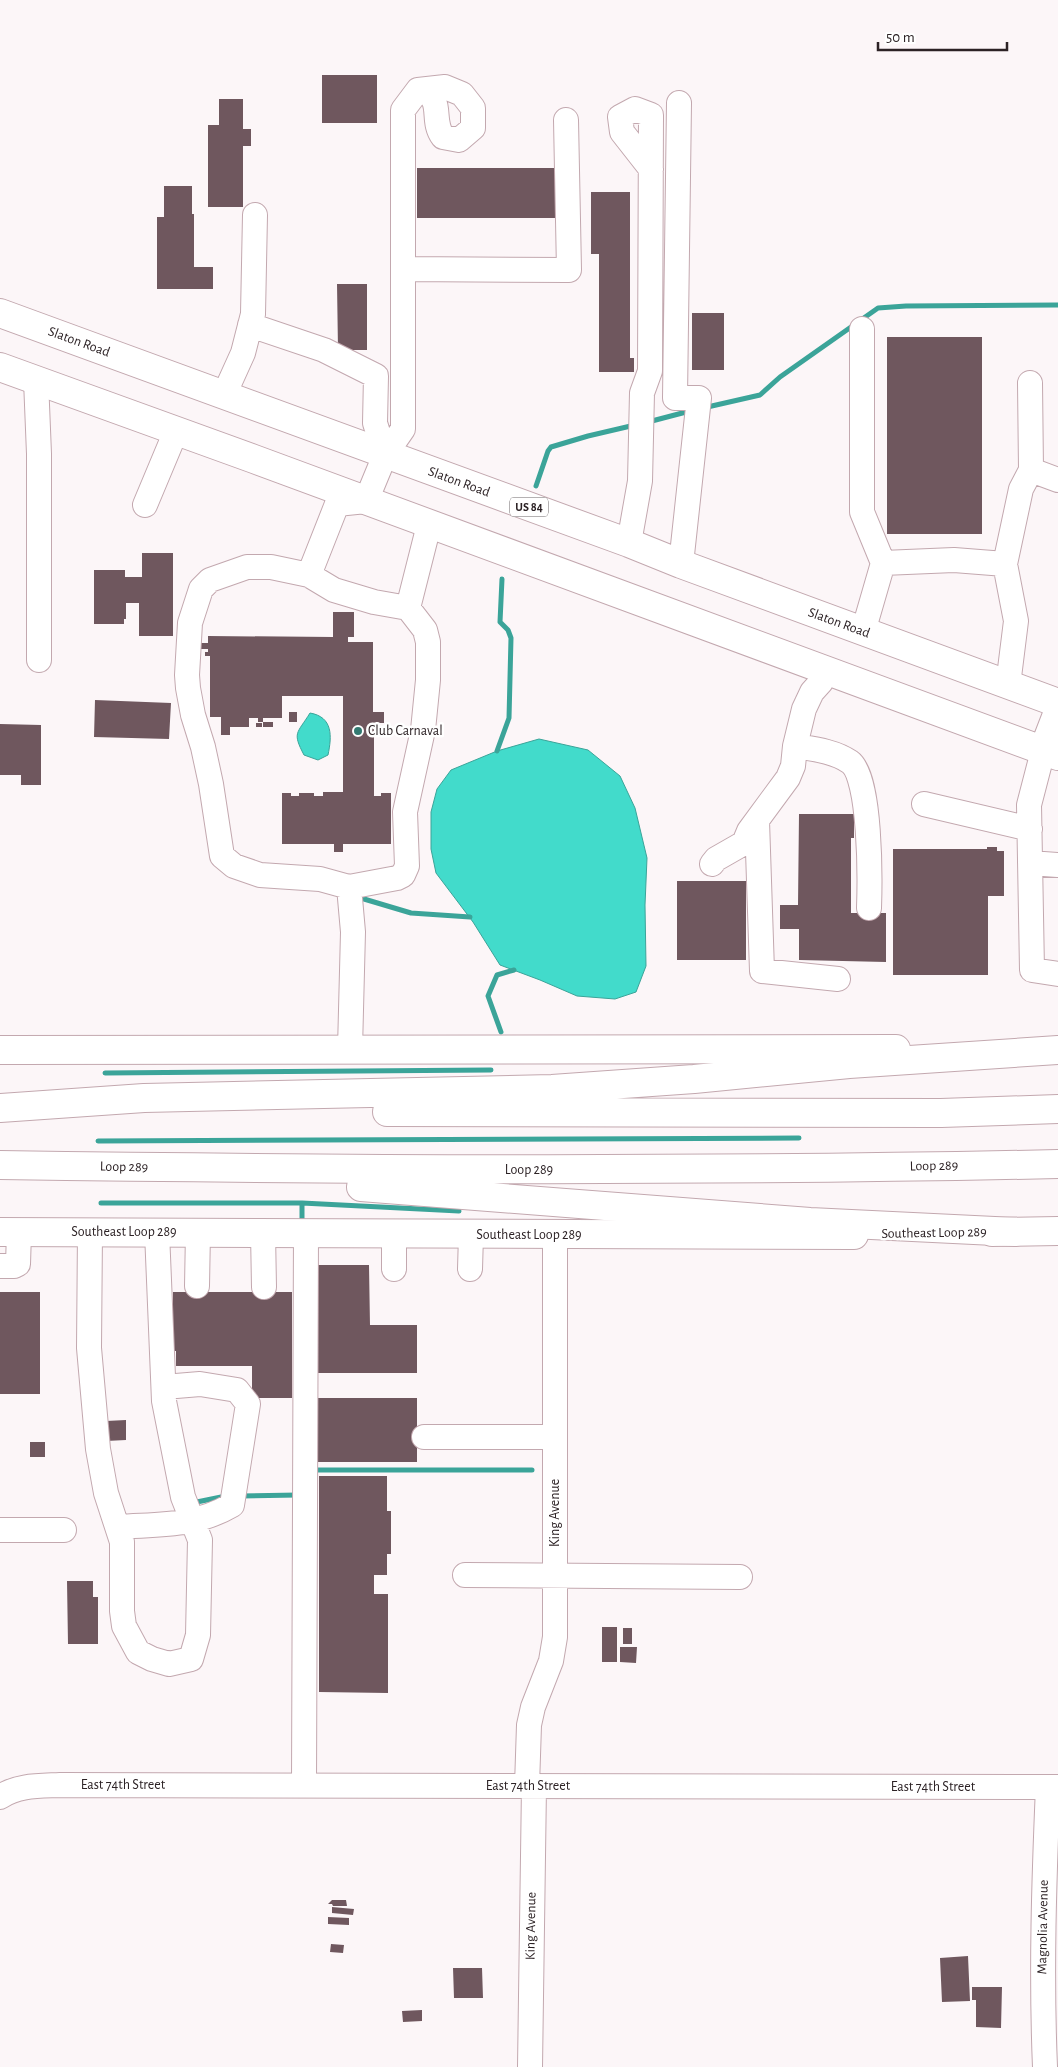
<svg xmlns="http://www.w3.org/2000/svg" width="1058" height="2067" viewBox="0 0 1058 2067" font-family="'Alegreya Sans',sans-serif">
  <style>
    .water { fill: #42dbcb; stroke: #3ba499 }
    .lines { fill: none; stroke-linecap: round; stroke-linejoin: round }
    .stream { stroke: #3ba499; stroke-width: 5 }
    .building { fill: #6f575e }
    .minor-casing { stroke: #c3a8af; stroke-width: 26 }
    .major-casing { stroke: #c3a8af; stroke-width: 30 }
    .highway-casing { stroke: #c3a8af; stroke-width: 30 }
    .minor { stroke: #fff; stroke-width: 24 }
    .major { stroke: #fff; stroke-width: 28 }
    .highway { stroke: #fff; stroke-width: 28 }
    .poi-dot { fill: #337a72; stroke: #fff; stroke-width: 2 }
    .labels { text-anchor: middle; dominant-baseline: central; stroke-width: 5; stroke-linejoin: round; paint-order: stroke }
    .shield { fill: #fff; stroke: #6b6466; stroke-width: 1 }
    .shield-label { font-size: 12px; font-weight: bold; fill: #2c2225 }
    .street-label { font-size: 14px; fill: #2c2225; stroke: #fff }
    .poi-label { font-size: 14px; fill: #2c2225; stroke: #fff; text-anchor: start }
  </style>
  <rect width="100%" height="100%" fill="#fcf6f8"/>
  <!-- water -->
  <path class="water" d="M310 713C333 717 332 736 328 755L318 760 304 755C292 732 297 734 310 713Z
    M539 739 588 750 620 776 635 808 647 858 645 905 646 966 636 992 615 999 577 996 540 980 500 965 473 922 436 873 431 849V812L437 789 451 770 497 751Z"/>
  <g class="lines">
    <!-- stream -->
    <path class="stream" d="M703 408 760 395 780 377 878 308 906 306 1058 305
      M648 422 690 411
      M536 486 548 451 551 447 588 436 635 425
      M497 751 509 718 511 638 508 630 500 622 502 579
      M364 899 411 913 470 917
      M501 1032 488 996 497 975 514 970
      M105 1073 491 1070
      M98 1141 799 1138
      M101 1203H302
      M302 1225V1203L459 1211
      M310 1470H532
      M239 1496 298 1495
      M192 1503 226 1496"/>
  </g>
  <!-- building -->
  <path class="building" d="M322 75H377V123H322Z
    M219 99H243V129H251V146H243V207H208V125H219Z
    M417 168H557V218H417Z
    M164 186H192V214H194V267H213V289H157V217H164Z
    M591 192H630V358H634V372H599V254H591Z
    M337 284H367V350H338Z
    M692 313H724V370H692Z
    M887 337H982V534H887Z
    M142 553H173V636H139V603H126V619H124V624H94V570H125V577H142Z
    M333 612H354V637H348V642H373V712H384V723H374V796H381V793H391V844H343V852H334V844H282V793H291V796H299V793H314V796H323V792H343V696H282V718H263V722H258V718H249V727H230V735H221V717H210V656H205V652H208V649H199V643H208V636L333 637Z
    M95 700 171 703 169 739 94 737Z
    M289 712H297V722H289Z
    M263 722H273V727H263Z
    M256 723H262V727H256Z
    M0 724 41 725V785H21V775H0Z
    M799 814H854V838H851V913H886V962L799 960V929H780V905H798Z
    M987 847H997V851H1004V896H988V975H893V849H987Z
    M677 881H746V960H677Z
    M318 1265H369L370 1325H417V1373H318Z
    M0 1292H40V1394H0Z
    M173 1292H292V1398H252V1366H176V1351H173Z
    M314 1398H417V1462H314Z
    M126 1420V1440L106 1441V1421Z
    M30 1442H45V1457H30Z
    M319 1476H387V1511H391V1554H387V1575H374V1594H388V1693L319 1692Z
    M67 1581H93V1597H98V1644H68Z
    M602 1627H617V1662H602Z
    M623 1628H632V1644H623Z
    M620 1647H637L636 1663 620 1662Z
    M332 1900H346L347 1906H333L332 1904H328Z
    M332 1907 354 1909 353 1915 332 1913Z
    M328 1917 349 1918V1925L328 1924Z
    M331 1944 344 1945 343 1953 330 1952Z
    M968 1956 970 2001 942 2002 940 1958Z
    M453 1968H482L483 1998H454Z
    M972 1987H1002L1001 2028 976 2027V2000H972Z
    M422 2010V2021L403 2022 402 2011Z"/>
  <g class="lines">
    <defs>
      <path id="minor" d="M679 103 675 398H699L681 564
        M403 269 569 270 566 120
        M250 325 324 350 376 376 375 423 385 455 366 501 337 504 309 575
        M862 329V512L883 563
        M36 380 39 454V660
        M224 395 243 353 253 314 255 215
        M385 455 403 429V110L418 90 445 87 462 94 473 108V128L459 140 443 137C430 120 445 100 422 90
        M1031 470 1058 480
        M145 505 176 431
        M629 543 640 481 642 393 650 371 651 115 635 109 620 117 622 132 651 169
        M1005 564 1021 489 1031 470 1030 383
        M408 608 429 525
        M863 632 883 563 954 560 1005 564 1016 621 1008 685
        M795 746C813 749 834 751 850 762 871 777 870 881 869 908
        M1043 751 1029 805 1032 970 1058 974
        M924 804 1030 829
        M757 821 762 971 838 979
        M1030 863 1058 865
        M712 864 716 859 744 843 749 831 788 778 793 766 795 746 804 709 812 692 821 682 825 671
        M349 887 397 878 403 875 407 866 405 812 423 730 428 680V642L425 630 408 608 374 602 334 590 309 575 271 567H247L210 580 201 589 190 623 187 675 188 688 193 715 203 747 211 784 222 856 234 866 260 875 320 879 349 887 353 932 350 1049
        M90 1232 89 1348 98 1449 106 1493 122 1542V1611L124 1626 138 1652 152 1659 169 1664 191 1659 198 1635 200 1540 183 1497 164 1401 157 1232
        M263 1233 264 1287
        M394 1234V1269
        M0 1266H14L18 1264 19 1232
        M470 1269 471 1235
        M197 1286 198 1232
        M424 1437H555
        M118 1527C161 1524 194 1527 232 1505L248 1404 237 1390 200 1384 164 1387
        M0 1530H64
        M465 1575 740 1577
        M304 1785 306 1233
        M527 1786 529 1725 533 1707 551 1661 555 1637V1235
        M0 1797C18 1785 39 1786 60 1785L1058 1787
        M530 2067 534 1786
        M1045 2067C1041 1973 1044 1880 1048 1787"/>
      <path id="major" d="M0 1050 896 1049
        M0 1232 854 1235
        M992 1232 1058 1231"/>
      <path id="highway" d="M0 313 629 543 681 564 1058 703
        M0 367 254 459 1058 756
        M1043 751 1058 712
        M0 1108 144 1098 552 1089 694 1079 849 1064 1058 1050
        M387 1112 941 1113 1058 1109
        M0 1165C353 1170 705 1172 1058 1164
        M361 1187 810 1222 1015 1232"/>
    </defs>
    <!-- minor casing -->
    <use href="#minor" class="minor-casing"/>
    <!-- major casing -->
    <use href="#major" class="major-casing"/>
    <!-- highway casing -->
    <use href="#highway" class="highway-casing"/>
    <!-- minor -->
    <use href="#minor" class="minor"/>
    <!-- major -->
    <use href="#major" class="major"/>
    <!-- highway -->
    <use href="#highway" class="highway"/>
  </g>
  <!-- markers -->
  <circle class="poi-dot" cx="358" cy="731" r="5"/>
  <g class="labels">
    <!-- shield labels -->
    <rect class="shield" x="510" y="497.5" width="38" height="19" rx="4"/>
    <g class="shield-label">
      <text x="529" y="507">US 84</text>
    </g>
    <!-- street labels -->
    <g class="street-label">
      <text transform="translate(79 342) rotate(20)">Slaton Road</text>
      <text transform="translate(459 482) rotate(20)">Slaton Road</text>
      <text transform="translate(839 623) rotate(20)">Slaton Road</text>
      <text transform="translate(934 1166) rotate(-1)">Loop 289</text>
      <text transform="translate(124 1167) rotate(1)">Loop 289</text>
      <text x="529" y="1170">Loop 289</text>
      <text x="124" y="1232">Southeast Loop 289</text>
      <text transform="translate(934 1233) rotate(-1)">Southeast Loop 289</text>
      <text x="529" y="1235">Southeast Loop 289</text>
      <text transform="translate(555 1513) rotate(-90)">King Avenue</text>
      <text x="123" y="1785">East 74th Street</text>
      <text x="528" y="1786">East 74th Street</text>
      <text x="933" y="1787">East 74th Street</text>
      <text transform="translate(531 1926) rotate(-89)">King Avenue</text>
      <text transform="translate(1043 1927) rotate(-89)">Magnolia Avenue</text>
    </g>
    <!-- poi labels -->
    <g class="poi-label">
      <text x="368" y="731">Club Carnaval</text>
    </g>
  </g>
  <!-- scale -->
  <path d="M878 42v8h129v-8" fill="none" stroke="#2c2225" stroke-width="2.5"/>
  <text x="886" y="42" font-size="15" fill="#2c2225" stroke="#ffffff" stroke-width="4" paint-order="stroke">50 m</text>
</svg>
